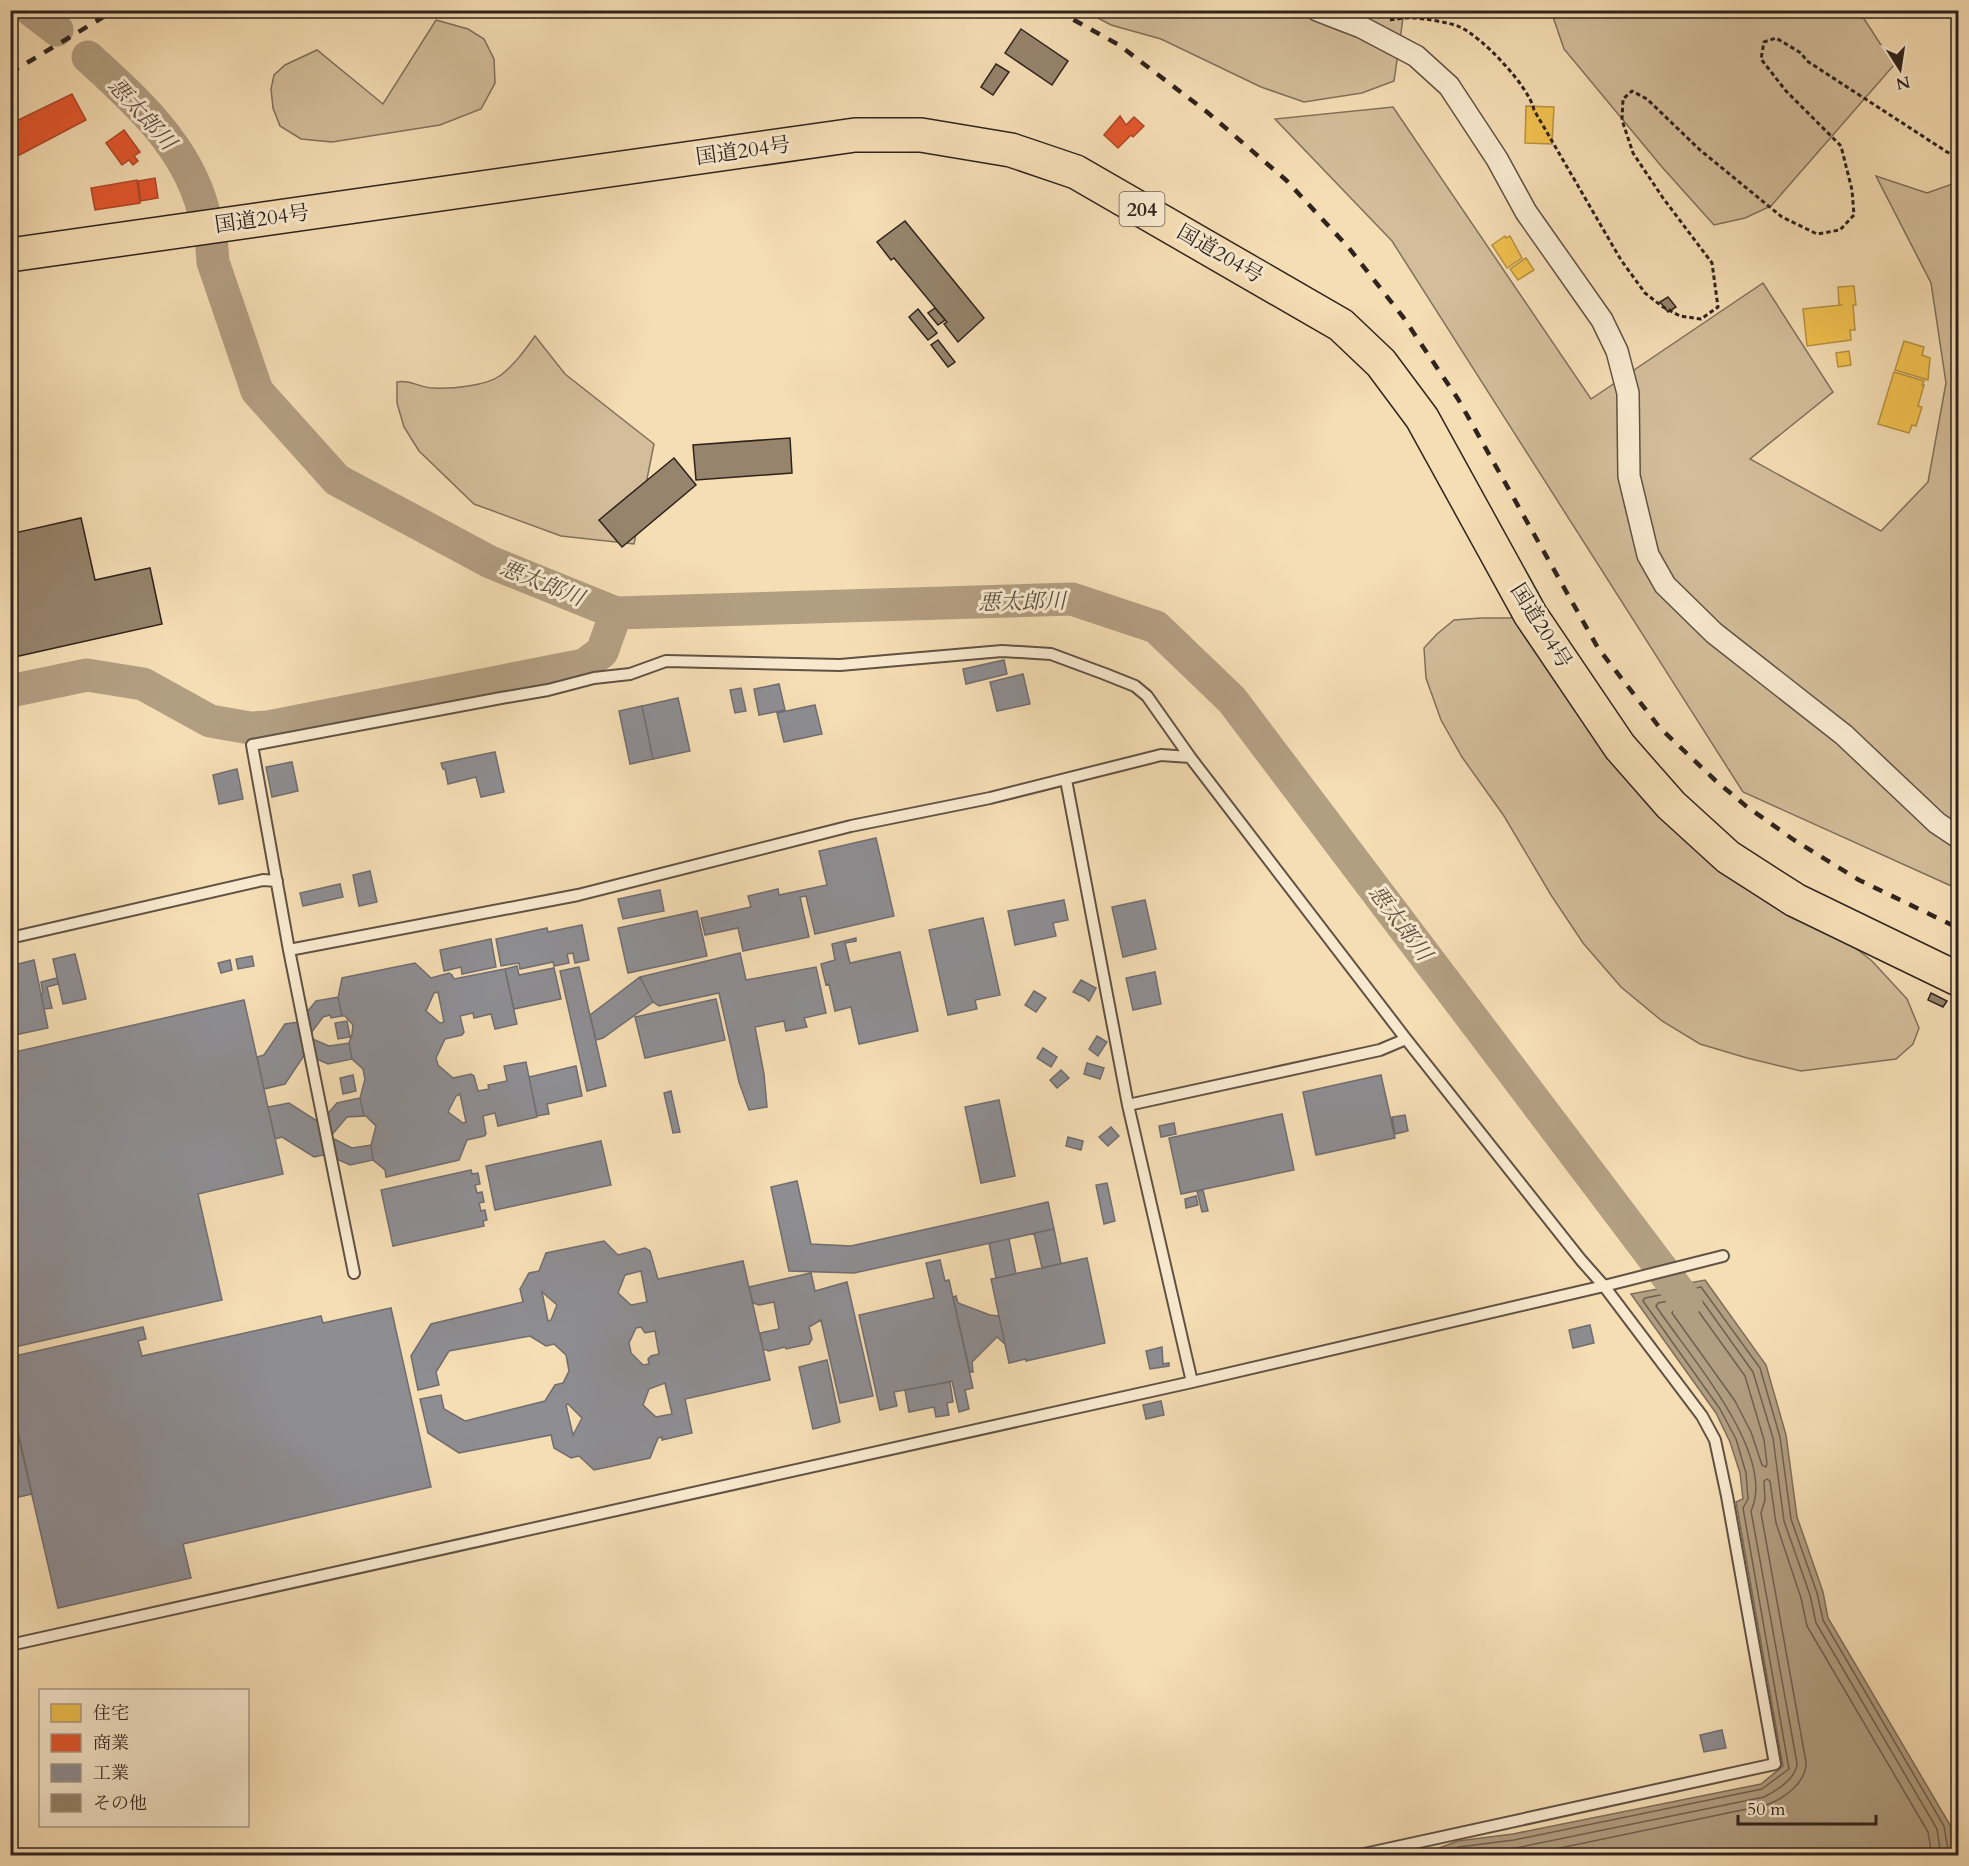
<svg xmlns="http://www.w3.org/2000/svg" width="1969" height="1866" viewBox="0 0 1969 1866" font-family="Cardo,'Noto Serif JP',serif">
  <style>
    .green { fill: #d3bd9a; stroke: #81705c; stroke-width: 1.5 }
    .water { fill: #b29e81; stroke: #7e6d59; stroke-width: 1.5 }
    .homes { fill: #f2c14e; stroke: #b89240; stroke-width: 1.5 }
    .shops { fill: #e4572e; stroke: #ae4729; stroke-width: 1.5 }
    .industry { fill: #8d8d92; stroke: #716d6f; stroke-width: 1.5; fill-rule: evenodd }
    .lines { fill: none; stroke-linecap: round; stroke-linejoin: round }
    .shore { stroke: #706050; stroke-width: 1.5 }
    .river { stroke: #b29e81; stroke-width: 33 }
    .building { fill: #96846c; stroke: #2f231e; stroke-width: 1.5 }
    .lane-casing { stroke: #605244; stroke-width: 14 }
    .street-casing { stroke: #605244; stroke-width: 24 }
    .highway-casing { stroke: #2f231e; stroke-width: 36 }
    .path { stroke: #2f231e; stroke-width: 3; stroke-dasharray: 4.5 3; stroke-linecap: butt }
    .lane { stroke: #f8e9ce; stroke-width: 10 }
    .street { stroke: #f8e9ce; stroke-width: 21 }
    .highway { stroke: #f5ddb4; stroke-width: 33 }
    .rail { stroke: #2f231e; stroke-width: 4.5; stroke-dasharray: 10 10; stroke-linecap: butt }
    .labels { text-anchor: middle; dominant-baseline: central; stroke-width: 6; stroke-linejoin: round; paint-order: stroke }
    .shield { fill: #f8e9ce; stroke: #6b5e53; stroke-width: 1.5 }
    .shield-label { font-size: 20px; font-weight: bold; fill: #2f231e }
    .street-label { font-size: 21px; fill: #2f231e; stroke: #f8e9ce }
    .water-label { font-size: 22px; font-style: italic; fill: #5d4e41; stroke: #f8e9ce }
  </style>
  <rect width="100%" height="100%" fill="#f5ddb4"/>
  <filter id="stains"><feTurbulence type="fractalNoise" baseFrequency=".00333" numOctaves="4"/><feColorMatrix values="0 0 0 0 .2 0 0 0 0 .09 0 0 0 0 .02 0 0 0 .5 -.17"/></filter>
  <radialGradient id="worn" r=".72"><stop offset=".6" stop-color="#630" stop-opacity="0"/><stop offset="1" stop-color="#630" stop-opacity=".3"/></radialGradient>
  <!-- green -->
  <path class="green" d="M1085 11H1404L1394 81 1362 93 1304 102 1261 87 1161 39 1111 25Z
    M1551 11H1859L1894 65 1771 206 1745 218 1714 225 1662 167 1564 49Z
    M436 20 468 29 484 39 494 59 495 83 481 109 440 125 332 142 301 139 280 126 273 108 271 89 274 75 285 65 317 50 383 104Z
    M1393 107 1591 399 1763 283 1833 392 1750 459 1881 531 1928 482 1946 383 1931 283 1876 176 1927 193 1958 182V889L1743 792 1392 241 1275 119Z
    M535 336 565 374 654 444 634 544 561 536 474 504 419 451 404 427 397 403V382C410 379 420 388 433 388 451 389 487 386 501 375 515 364 525 350 535 336Z
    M1481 618H1521L1556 669 1778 887 1872 961 1907 999 1919 1028 1913 1044 1896 1059 1801 1071 1747 1058 1700 1044 1662 1021 1621 987 1583 943 1551 895 1504 816 1462 757 1441 720 1426 678 1424 648 1437 634 1454 620Z"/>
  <!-- water -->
  <path class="water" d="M1705 1280 1766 1365 1786 1435 1797 1517 1823 1592 1828 1618 1950 1825 1955 1855H1420L1458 1841 1513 1834 1761 1784 1783 1766 1736 1502 1743 1499 1740 1473 1730 1442 1716 1413 1631 1294Z"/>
  <!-- homes -->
  <path class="homes" d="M1526 106 1554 107 1552 144 1525 143Z
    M1505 236 1506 238 1510 236 1522 258 1507 268 1492 245Z
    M1526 258 1534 270 1518 280 1510 269Z
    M1854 286 1856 305H1853L1855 330H1850L1851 340 1807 346 1803 309 1841 305 1839 304 1838 287Z
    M1904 341 1924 347 1922 355 1930 358 1928 380 1895 370Z
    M1849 351 1851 365 1838 367 1836 353Z
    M1894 372 1924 381 1922 385H1924L1918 406 1922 407 1916 426 1912 425 1909 433 1878 424Z"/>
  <!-- shops -->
  <path class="shops" d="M72 94 86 120 10 160V124Z
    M1120 116 1126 125 1134 117 1144 126 1133 137 1131 135 1118 148 1104 135Z
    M124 130 140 152 134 156 138 161 133 165 129 160 122 165 106 143Z
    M155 178 158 198 141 201 138 181Z
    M137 180 140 203 95 210 91 188Z"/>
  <!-- industry -->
  <path class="industry" d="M1004 660 1007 674 966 684 963 669Z
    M1023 674 1030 704 997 711 990 682Z
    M779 684 785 710 759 715 754 689Z
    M741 688 746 711 735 713 730 690Z
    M678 698 690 751 653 759 642 706Z
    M815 705 822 734 784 742 777 713Z
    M642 706 653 759 630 764 619 711Z
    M495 752 504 792 481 797 476 777 448 784 445 769H443L441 763Z
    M292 762 298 791 272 797 266 767Z
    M237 769 243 799 219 804 213 775Z
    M876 838 894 916 815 934 806 896 800 897 809 937 743 951 738 928 705 935 701 918 751 907 748 896 778 889 779 895 827 885 819 851Z
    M370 871 377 902 359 906 353 875Z
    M340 884 343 897 303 906 300 893Z
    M660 890 664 911 623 919 618 899Z
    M1064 900 1068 920 1053 923 1056 936 1015 945 1008 911Z
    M1145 900 1156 949 1123 957 1112 907Z
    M697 911 707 956 628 973 618 928Z
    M983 918 1000 995 975 1000 977 1009 948 1015 929 930Z
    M582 925 589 960 575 963 573 953 567 954 569 963 554 966 553 962 520 969 519 963 501 966 496 939 547 928 548 932Z
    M856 938V941L845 943 850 963 900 952 918 1031 859 1044 851 1007 835 1011 829 984 826 985 821 964 835 960 832 944Z
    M491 939 496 967 462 974 461 967 444 971 440 950Z
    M740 953 746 980 816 967 826 1013 804 1018 807 1027 786 1031 784 1021 755 1027 764 1074 767 1107 749 1110 739 1082 719 993 659 1006 653 1002 640 977Z
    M75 954 86 999 63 1004 53 959Z
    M252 956 254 966 238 969 236 959Z
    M34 960 48 1028 10 1036V966Z
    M230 960 232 970 221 973 218 963Z
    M415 963 431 978 449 973 452 975 454 979 505 969 517 1024 495 1029 491 1014 474 1018 473 1013 460 1016 464 1032 462 1035 445 1039 436 1058 438 1065 453 1078 471 1074 474 1076 478 1091 489 1089 488 1085 507 1081 504 1066 526 1062 537 1117 498 1126 495 1113 483 1116 486 1134 484 1136 467 1140 459 1160 386 1177 385 1170 373 1160 371 1145 376 1126 366 1116H364L360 1098 365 1079 363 1069 352 1059 349 1043 352 1034 353 1025 345 1016H342L338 998 342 978ZM438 992 444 1022 440 1023 426 1011 434 993ZM460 1094 466 1122 463 1123 448 1112 456 1096Z
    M517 966 519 975 554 968 561 999 514 1009 505 969Z
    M579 967 606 1086 587 1091 560 971Z
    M1155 972 1161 1004 1133 1010 1126 978Z
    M640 977 653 1002 603 1038 596 1040 590 1015Z
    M57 978 58 984 47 987 52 1008 44 1009 41 994 43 993 41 982Z
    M1081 980 1096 988 1089 1001 1084 997 1073 992Z
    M1034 991 1046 998 1036 1012 1025 1005Z
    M338 997 342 1016 331 1018 330 1015 323 1017 308 1037 329 1046 349 1043 352 1059 328 1064 305 1054 285 1084 264 1089 257 1057 264 1055 285 1024 299 1022 316 1001Z
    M716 999 725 1040 645 1058 635 1017Z
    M244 1000 283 1174 198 1194 222 1300 10 1348V1053Z
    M347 1021 350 1037 338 1039 335 1023Z
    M1097 1036 1107 1042 1098 1056 1089 1049Z
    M1043 1048 1057 1057 1051 1067 1037 1058Z
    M1087 1063 1104 1068 1100 1079 1084 1074Z
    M576 1066 582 1096 547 1104 549 1114 537 1116 529 1077Z
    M1061 1070 1069 1078 1057 1088 1050 1080Z
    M353 1075 356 1091 343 1094 340 1078Z
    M1381 1075 1395 1138 1316 1155 1303 1092Z
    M671 1091 680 1132 673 1133 664 1093Z
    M360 1098 364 1116 347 1117 330 1137 352 1148 371 1145 373 1160 350 1165 330 1156 323 1155 314 1157 282 1137 275 1139 268 1107 289 1103 320 1123 337 1103Z
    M999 1100 1015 1176 981 1183 965 1107Z
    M1282 1114 1294 1170 1181 1194 1169 1138Z
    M1405 1115 1408 1131 1395 1134 1392 1117Z
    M1174 1123 1176 1134 1161 1137 1159 1126Z
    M1111 1127 1119 1136 1108 1146 1099 1137Z
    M1068 1137 1083 1141 1081 1150 1066 1146Z
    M601 1141 611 1185 495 1210 486 1166Z
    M471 1170 472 1174 478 1173 480 1184 475 1185 477 1193 482 1192 484 1202 479 1203 481 1211 485 1210 487 1220 483 1221 484 1226 393 1246 381 1190Z
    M797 1181 811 1244 851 1246 1048 1202 1054 1229 854 1273 789 1271 771 1187Z
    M1107 1183 1115 1221 1104 1224 1096 1185Z
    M1203 1190 1208 1211 1202 1212 1197 1191Z
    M1196 1196 1198 1205 1186 1208 1185 1199Z
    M1054 1229 1061 1264 1042 1268 1034 1233Z
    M1009 1239 1016 1274 996 1278 989 1243Z
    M604 1241 618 1255 645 1248 650 1251 658 1279 743 1261 770 1380 685 1399 692 1433 662 1440V1437L658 1438 650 1458 594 1470 579 1456 571 1458 554 1448 551 1435 459 1453 428 1433 420 1399 441 1395 444 1409 465 1421 545 1401 555 1385 563 1383 569 1371 566 1355 554 1344 546 1346 530 1336 449 1351 436 1372 439 1385 418 1390 411 1356 431 1324 523 1302 520 1289 529 1273 539 1271 546 1253ZM641 1271 647 1302 631 1305 618 1293 625 1275ZM542 1292 557 1305 551 1320 548 1321ZM641 1327 645 1333 655 1331 659 1354 651 1356 648 1359 649 1364 643 1365 631 1353 629 1343 636 1328ZM665 1383 672 1414 656 1417 643 1405 649 1389ZM568 1404 582 1418 573 1435 566 1405Z
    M1087 1258 1105 1343 1026 1361V1359L1009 1363 991 1279Z
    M940 1260 945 1281 949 1280 973 1388 965 1390 969 1409 959 1412 952 1381 894 1392 897 1406 880 1410 859 1315 934 1298 926 1263Z
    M811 1273 815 1291 847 1282 873 1396 840 1403 821 1320 809 1327 812 1339 809 1344 786 1349 785 1347 769 1351 763 1349 760 1333 779 1329 774 1302 759 1305 753 1303 749 1287Z
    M956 1296 958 1303 990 1315 999 1316 1005 1344 997 1337 972 1362 973 1372H970L953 1297Z
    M391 1308 431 1487 183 1544 191 1578 58 1608 10 1400V1357L143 1327 146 1339 138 1341 142 1356 321 1316 323 1323Z
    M1590 1325 1594 1343 1573 1348 1569 1330Z
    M1162 1347 1163 1364 1169 1363V1366L1150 1369 1146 1351Z
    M827 1360 840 1422 813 1429 799 1367Z
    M950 1382 953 1402 947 1403 949 1415 936 1417 934 1407 909 1412 905 1390Z
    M1161 1401 1164 1415 1146 1419 1143 1405Z
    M17 1427 32 1494 14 1498 10 1481V1428Z
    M1722 1730 1726 1748 1704 1752 1700 1735Z"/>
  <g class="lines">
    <!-- shore -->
    <path class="shore" d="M1694 1305 1745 1376 1764 1440 1767 1464 1766 1467 1762 1465 1751 1432 1735 1401 1672 1313 1674 1309Z
      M1437 1856 1459 1847 1514 1840 1762 1789 1789 1769 1743 1508 1748 1499 1746 1473 1736 1439 1720 1409 1643 1301 1645 1298 1701 1287 1760 1368 1780 1437 1791 1519 1817 1593 1823 1620 1944 1826 1949 1856
      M1458 1856 1516 1848 1764 1797C1776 1791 1797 1778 1797 1763L1751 1511C1778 1454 1686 1352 1656 1306L1658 1303 1698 1295 1753 1372 1773 1438 1784 1521 1810 1595 1816 1623 1937 1829 1941 1856
      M1522 1856 1766 1805C1784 1799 1807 1782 1806 1762L1761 1513 1765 1500 1764 1481 1767 1479 1770 1481 1776 1523 1801 1598 1807 1626 1928 1832 1932 1856"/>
    <!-- river -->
    <path class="river" d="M31 10 57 30
      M88 57C135 100 186 145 203 209
      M211 237 213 262 257 391 337 480 490 562 616 613 1072 599 1156 627 1232 700 1686 1301
      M10 691 87 675 143 684 210 721 250 728 268 727 584 665 602 652 616 613"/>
  </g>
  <!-- building -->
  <path class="building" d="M1021 29 1068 61 1052 85 1005 53Z
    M996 64 1009 72 993 95 981 87Z
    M905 221 984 318 958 342 944 324 947 322 894 258 891 260 877 242Z
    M1668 297 1676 307 1668 312 1660 302Z
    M935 308 945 320 938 325 928 313Z
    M918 309 937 333 928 340 909 317Z
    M938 340 955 362 948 367 931 345Z
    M790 438 792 473 696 480 693 445Z
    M674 458 696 485 622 547 599 520Z
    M81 518 95 580 150 568 162 624 10 658V534Z
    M1931 993 1947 1001 1943 1007 1928 1000Z"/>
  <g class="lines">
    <defs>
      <path id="lane" d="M1066 780 1128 1105 1192 1382
        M10 938 263 880 277 881
        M289 950 578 895 851 826 990 798 1161 755 1190 757
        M1128 1105 1380 1050 1406 1039
        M354 1273 289 950 252 745 501 698 548 690 594 678 630 674 666 661 840 665 1002 651 1051 654 1105 674 1135 686 1147 696 1190 757 1406 1039 1581 1260 1604 1286 1702 1416 1715 1440 1727 1496 1775 1764 1355 1856
        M10 1645 1192 1382 1604 1286 1723 1256"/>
      <path id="street" d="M1317 10 1361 27 1416 56 1449 86 1497 159 1526 212 1602 320 1617 351 1628 393 1629 476 1648 555 1665 585 1714 633 1844 735 1937 823 1958 837"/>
      <path id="highway" d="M10 255 855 135H921L1011 150 1076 172 1341 325 1381 363 1422 418 1530 614 1620 747 1671 805 1728 857 1795 900 1958 979"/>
    </defs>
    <!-- lane casing -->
    <use href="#lane" class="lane-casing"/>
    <!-- street casing -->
    <use href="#street" class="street-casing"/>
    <!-- highway casing -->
    <use href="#highway" class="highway-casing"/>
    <!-- path -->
    <path class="path" d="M1390 20C1398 19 1406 17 1414 18 1422 18 1452 23 1460 27 1482 37 1529 86 1534 110L1621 260 1645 293 1663 307 1680 316 1701 319 1718 307 1712 263 1663 198 1633 153 1622 120 1623 99 1632 91 1647 99 1700 150 1782 217 1817 234 1840 230 1854 215 1852 190 1841 146 1786 91 1761 59 1764 42 1776 38 1801 53 1807 61 1947 152 1958 157"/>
    <!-- lane -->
    <use href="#lane" class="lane"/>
    <!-- street -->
    <use href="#street" class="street"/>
    <!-- highway -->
    <use href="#highway" class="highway"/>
    <!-- rail -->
    <path class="rail" d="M1056 10 1119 45 1207 112 1286 180 1349 248 1403 317 1458 399 1598 648 1660 728 1716 781 1746 806 1794 840 1859 880 1958 928
      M10 73 115 10"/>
  </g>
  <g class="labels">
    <!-- shield labels -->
    <rect class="shield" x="1119.5" y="192" width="45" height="34" rx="4.5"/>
    <g class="shield-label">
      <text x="1142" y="209">204</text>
    </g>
    <!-- street labels -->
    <g class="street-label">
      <text transform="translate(743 151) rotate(-8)">国道204号</text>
      <text transform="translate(262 219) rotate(-8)">国道204号</text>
      <text transform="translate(1220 254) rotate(30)">国道204号</text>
      <text transform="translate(1541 626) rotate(58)">国道204号</text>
    </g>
    <!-- water labels -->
    <g class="water-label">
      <text transform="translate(142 114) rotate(48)">悪太郎川</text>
      <text transform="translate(542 583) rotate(22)">悪太郎川</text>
      <text transform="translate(1022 602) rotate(-1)">悪太郎川</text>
      <text transform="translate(1400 923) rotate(53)">悪太郎川</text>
    </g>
  </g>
  <!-- margin -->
  <rect width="1969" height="1866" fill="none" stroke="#f5ddb4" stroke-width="36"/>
  <rect x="12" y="12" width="1945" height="1842" fill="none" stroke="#2f231e" stroke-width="3"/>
  <rect x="18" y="18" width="1933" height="1830" fill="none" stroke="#2f231e" stroke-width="1.5"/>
  <!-- legend -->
  <rect x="39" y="1689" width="210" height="138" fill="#f8e9ce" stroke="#a89a88" stroke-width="1.5"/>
  <rect x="51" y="1704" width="30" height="18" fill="#f2c14e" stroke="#a89a88" stroke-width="1.5"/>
  <text x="93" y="1719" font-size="18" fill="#2f231e">住宅</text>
  <rect x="51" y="1734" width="30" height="18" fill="#e4572e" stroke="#a89a88" stroke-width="1.5"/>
  <text x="93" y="1749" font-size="18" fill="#2f231e">商業</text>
  <rect x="51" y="1764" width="30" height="18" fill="#8d8d92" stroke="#a89a88" stroke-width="1.5"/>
  <text x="93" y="1779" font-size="18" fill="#2f231e">工業</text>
  <rect x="51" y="1794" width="30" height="18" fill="#96846c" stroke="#a89a88" stroke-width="1.5"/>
  <text x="93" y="1809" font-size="18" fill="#2f231e">その他</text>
  <!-- north arrow -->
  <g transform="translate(1900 69) rotate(168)" stroke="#f8e9ce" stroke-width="4.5" paint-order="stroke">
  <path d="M0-4.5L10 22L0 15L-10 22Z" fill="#2f231e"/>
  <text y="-9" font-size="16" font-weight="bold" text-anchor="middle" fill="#2f231e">N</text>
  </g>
  <!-- scale -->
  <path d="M1738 1815v9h138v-9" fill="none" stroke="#2f231e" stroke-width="3"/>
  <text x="1747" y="1815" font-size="18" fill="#2f231e" stroke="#f8e9ce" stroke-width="4.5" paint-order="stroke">50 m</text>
  <rect width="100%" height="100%" filter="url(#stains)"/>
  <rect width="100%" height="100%" fill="url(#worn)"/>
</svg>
